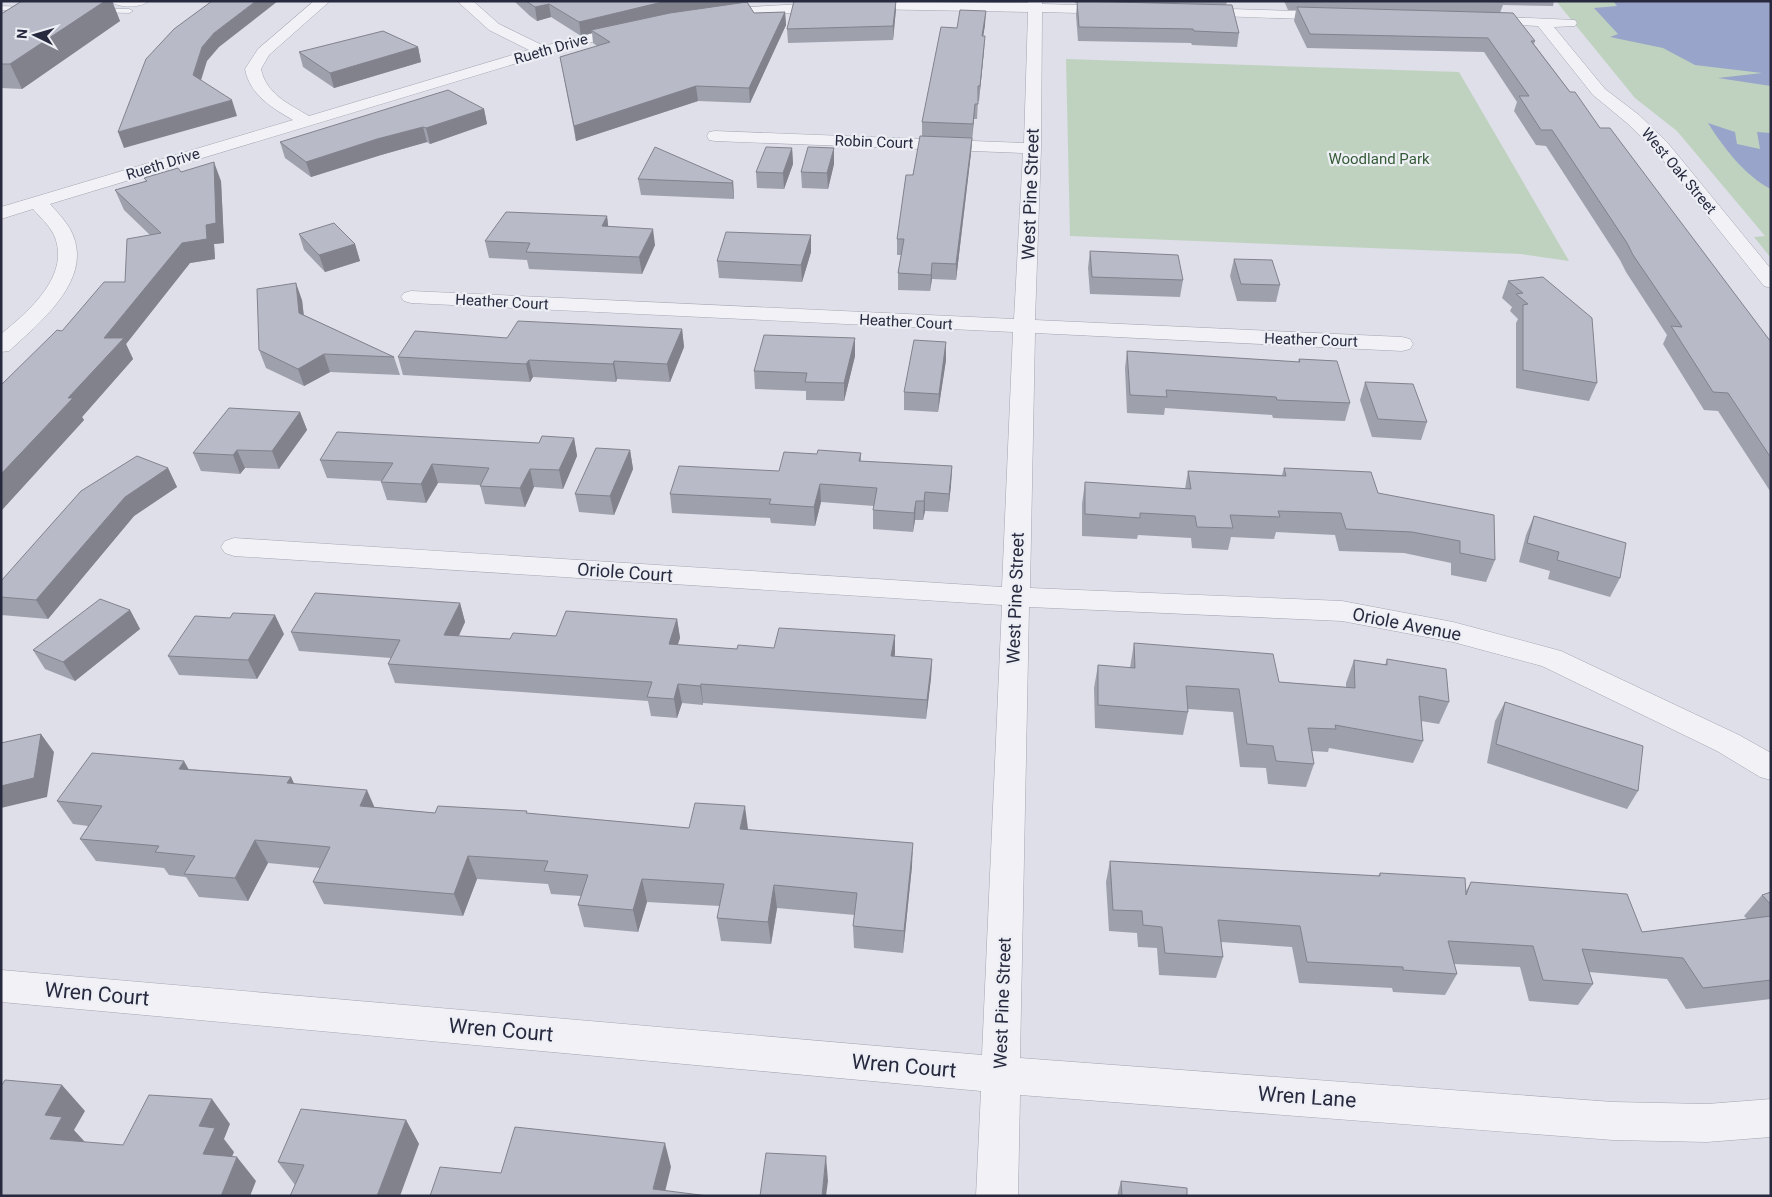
<svg xmlns="http://www.w3.org/2000/svg" width="1772" height="1197" viewBox="0 0 1772 1197" font-family="Roboto,sans-serif">
  <style>
    .green { fill: #bfd2bf }
    .water { fill: #98a4c9 }
    .lines { fill: none; stroke-linecap: round; stroke-linejoin: round }
    .lane-casing { stroke: #a3a5b2; stroke-width: 1 }
    .street-casing { stroke: #a3a5b2; stroke-width: 1 }
    .lane { fill: #f1f1f6; fill-rule: evenodd }
    .street { fill: #f1f1f6; fill-rule: evenodd }
    .wall { fill: #9ea0ac }
    .shaded-wall { fill: #81828c }
    .building { fill: #b8bac8; stroke: #81828c }
    .labels { text-anchor: middle; dominant-baseline: central; stroke-width: 4.5; stroke-linejoin: round; paint-order: stroke }
    .far-street-label { font-size: 15px; fill: #272a3f; stroke: #edeff5 }
    .far-park-label { font-size: 15px; fill: #345b36; stroke: #edeff5 }
    .street-label { font-size: 18px; fill: #272a3f; stroke: #edeff5 }
    .near-street-label { font-size: 21px; fill: #272a3f; stroke: #edeff5 }
  </style>
  <rect width="100%" height="100%" fill="#dedfe8"/>
  <!-- green -->
  <path class="green" d="M1556 1H1771V258L1754 237 1765 236 1677 131 1635 98Z
    M1066 59 1459 72 1569 261 1521 254 1070 236Z"/>
  <!-- water -->
  <path class="water" d="M1613 1H1771V86L1718 78 1762 73 1695 65 1663 48 1610 37 1618 34 1594 8 1617 6Z
    M1708 123 1735 132 1737 144 1760 149 1757 132 1771 133V189C1745 176 1723 147 1708 123Z"/>
  <g class="lines">
    <defs>
      <path id="lane" d="M115 1H149C141 8 121 8 113 3Z
        M1 6 26 7 30 9 1 26V21L17 11 1 10Z
        M92 8 129 9 133 11 129 13 95 12H92Z"/>
      <path id="street" d="M314 1H330L269 55 261 69C266 94 289 104 309 116L529 50 489 30 457 1H473L499 24 544 46 628 24 635 28 633 31 547 54 50 204C59 214 70 225 74 238 90 283 38 324 9 351L1 352V334C29 311 73 274 53 233 48 224 40 217 33 209L1 219V207L293 120C272 108 250 95 245 69L258 49Z
        M857 1 1028 3V1H1042V4L1114 6 1121 10 1114 14 1042 12 1041 148 1035 320 1402 337 1410 339 1413 344 1410 349 1402 351 1035 333 1030 588 1342 601 1453 622 1561 651 1739 735 1771 753V780L1760 777 1717 751 1542 666 1453 642 1342 621 1029 607 1020 1058 1613 1102 1707 1104 1771 1099V1137L1707 1142 1613 1140 1020 1095 1018 1196H976L981 1091 1 1002V970L982 1055 1002 605 234 556 225 553 221 547 225 541 234 538 1002 587 1013 332 411 303 404 301 401 297 404 293 411 291 1014 319 1023 153 715 141 709 140 707 136 709 132 715 131 1024 143 1028 12 864 9 715 17 708 13 715 9Z
        M1197 8 1331 12 1338 16 1331 20 1192 15 1190 12Z
        M1481 16 1575 20 1577 23 1575 26 1554 27 1605 89 1639 115 1667 142 1771 269V288L1764 286 1655 150 1627 123 1593 95 1538 26 1476 23 1474 20Z"/>
    </defs>
    <!-- lane casing -->
    <use href="#lane" class="lane-casing"/>
    <!-- street casing -->
    <use href="#street" class="street-casing"/>
    <!-- lane -->
    <use href="#lane" class="lane"/>
    <!-- street -->
    <use href="#street" class="street"/>
  </g>
  <!-- wall -->
  <path class="wall" d="M22 1H112L120 21 22 89 1 88V14Z
    M514 1H741V3L754 13 785 12 786 25 750 103 698 101 576 141 560 57 597 46 593 43 592 33 581 36 551 17 537 21 530 16Z
    M1074 1H1227L1226 5 1239 33 1237 47 1192 45 1191 43 1078 41 1076 15 1077 3H1075Z
    M1284 1H1554L1553 6 1503 5 1500 13 1535 41 1534 44 1570 92 1600 128 1771 342V491H1770L1718 411 1704 410 1663 344 1667 335 1626 272 1620 260 1546 146 1536 145 1514 111 1517 102 1484 52 1307 48 1294 21 1296 10H1288Z
    M896 9 893 40 788 43 787 29Z
    M985 25 983 36 984 50 979 101H978L977 119H974L971 153 956 280 932 279 930 291 898 290V273L901 255H897V239L922 136V122L957 28Z
    M418 47 421 62 334 88 303 67 299 52Z
    M484 109 487 124 430 144 427 142 381 155 311 177 285 158 280 142Z
    M792 148 793 164 784 189 757 188 756 172Z
    M834 164 828 189 802 188 801 172Z
    M181 172 221 181 224 243 214 244 215 259 190 263 126 344 133 359 82 417 84 420 1 511V385L62 331 125 282 150 235 124 210 115 190 146 181 144 178Z
    M638 179 733 181 734 197V199L641 195Z
    M607 216 608 227 655 245 642 274 529 269 527 260 489 258 485 241Z
    M299 234 355 244 360 261 325 272 304 250Z
    M811 235V252L802 282 719 278 717 261Z
    M1090 251 1183 280 1180 297 1090 294 1088 268Z
    M1234 259 1280 285 1276 302 1237 301 1230 276Z
    M1543 277 1597 383 1589 401 1516 388V323L1518 319 1510 311 1512 307 1502 298 1508 281Z
    M302 300 304 315 394 357 400 375 330 372 304 386 266 368 259 350Z
    M682 329 684 347 670 382 617 379 616 382 533 377 530 382 403 375 398 357 507 338Z
    M855 338V356L844 401 806 400V391L755 389 754 371Z
    M946 342V360L938 412 904 410V392Z
    M1127 351 1298 362 1299 359 1350 403 1345 421 1273 418 1272 415 1165 408 1164 415 1127 413 1125 368Z
    M1365 382 1427 422 1421 440 1372 437 1360 400Z
    M300 412 307 430 279 469 245 468 240 474 201 471 193 453Z
    M574 438 577 456 563 489 534 487 525 507 485 504 480 485 438 483 426 503 387 500 381 482 382 481 327 478 320 460 539 443Z
    M630 450 633 469 614 515 579 512 575 494Z
    M861 453V461L952 466 951 485 948 512 925 511 923 520H915L913 532 873 529V510L874 506 821 502 815 526 771 523 770 518 672 513 670 494 779 471 817 454Z
    M168 468 177 487 134 516 48 619 1 615V581Z
    M1284 468 1378 493 1495 560 1486 582 1451 575V563L1404 553 1339 551 1335 535 1276 532 1274 539 1231 537 1228 550 1192 548 1191 538 1138 535 1137 539 1082 536V504L1085 482 1185 489 1188 471 1282 475Z
    M1534 516 1620 578 1610 597 1548 579 1550 571 1519 562 1526 535Z
    M460 603 465 622 459 636 510 639 556 636 677 619 680 638 677 645 737 649 774 648 895 635 894 657 932 659 931 678 926 719 703 703V705L682 703 677 718 651 716 648 701 395 683 388 664 391 658 299 651 291 632Z
    M130 610 140 629 75 681 45 669 33 650Z
    M284 634 257 679 179 675 168 656Z
    M1134 643 1279 682 1346 687V683L1354 660 1385 665 1387 659 1449 702 1439 724 1421 721 1423 741 1413 763 1329 748 1328 752 1312 751 1314 764 1306 787 1268 784 1266 768 1240 767 1233 712 1188 709V712L1183 735 1095 728 1094 688 1098 665 1130 668Z
    M1505 702 1638 791 1627 809 1487 763 1495 721Z
    M189 769 291 777 294 784 374 807 435 813 528 814 689 828 747 829 912 866 903 953 854 948 853 926 855 915 777 908 771 944 721 941 717 918 720 906 647 902 638 932 584 927 578 905 581 896 551 894 548 884 477 879 463 916 324 904 313 882 320 868 268 863 248 901 199 897 186 877 169 875 164 868 96 861 80 839 88 826 73 824 57 801Z
    M1110 861 1378 876 1380 873 1466 891 1471 882 1642 932 1747 919 1744 916 1762 895 1771 892V999L1686 1009 1667 979 1589 972 1593 984 1578 1005 1529 1001 1520 967 1454 964 1457 974 1445 995 1393 992 1392 988 1299 983 1292 947 1221 942 1223 957 1216 978 1159 975 1157 948 1138 947 1137 933 1109 931 1106 882Z
    M406 1120 419 1144 295 1185 278 1162Z
    M1121 1181 1187 1196H1117Z"/>
  <!-- shaded-wall -->
  <path class="shaded-wall" d="M105 1H112L120 21 22 89 10 64Z
    M256 1H278L219 47 207 61 198 90 193 75 202 47 214 33Z
    M669 1H741V5L591 30 592 33 581 36 579 22 658 3Z
    M896 1V9L893 40V26Z
    M549 4 551 17 537 21 535 7Z
    M986 11 985 25 981 50 982 36Z
    M785 12 786 25 750 103 749 88Z
    M985 36 984 50 979 101 980 86Z
    M418 47 421 62 334 88 330 73Z
    M696 86 698 101 576 141 574 126Z
    M232 100 237 116 124 148 118 132Z
    M975 104 974 119 972 139 973 124Z
    M484 109 487 124 430 144 426 128Z
    M423 127 427 142 381 155 311 177 306 162 377 139Z
    M972 138 971 153 956 280V264Z
    M792 148 793 164 784 189 783 173Z
    M834 148V164L828 189 827 173Z
    M214 162 221 181 224 243 214 244 215 259 190 263 126 344 133 359 82 417 84 420 1 511V474L68 398 104 338 182 243 206 225Z
    M733 181 734 197V199L732 183Z
    M607 216 609 233 602 226Z
    M653 229 655 245 642 274 639 257Z
    M811 235V252L802 282 801 265Z
    M355 244 360 261 325 272 319 255Z
    M932 263V279L930 291 931 275Z
    M296 283 302 300 305 330 299 313Z
    M682 329 684 347 670 382 667 364Z
    M855 338V356L844 401V383Z
    M946 342V360L938 412 939 394Z
    M324 354 330 372 304 386 298 369Z
    M529 360 533 377 530 382 526 364Z
    M614 361 617 379 616 382 613 364Z
    M300 412 307 430 279 469 272 451Z
    M574 438 577 456 563 489 559 470Z
    M237 450 245 468 240 474 233 455Z
    M630 450 633 469 614 515 610 496Z
    M432 464 438 483 426 503 421 484Z
    M952 466 951 485 948 512 949 494Z
    M168 468 177 487 134 516 48 619 36 600 125 497Z
    M530 469 534 487 525 507 520 488Z
    M820 484 821 502 815 526 814 507Z
    M925 492V511L923 520 924 501Z
    M916 501 915 520 913 532 914 513Z
    M460 603 465 622 450 654 444 635Z
    M130 610 140 629 75 681 63 662Z
    M275 615 284 634 257 679 248 660Z
    M677 619 680 638 672 663 669 644Z
    M895 635V654L891 675V656Z
    M932 659 931 678 926 719 927 700Z
    M678 684 682 703 677 718 674 699Z
    M701 684 703 703V705L700 686Z
    M41 734 54 752 47 797 1 808V786Z
    M184 761 197 784 179 769Z
    M291 777 302 800 287 783Z
    M367 790 377 813 360 806Z
    M745 806 748 829 743 851 740 829Z
    M255 840 268 863 248 901 235 878Z
    M913 843 912 866 903 953 904 931Z
    M468 856 477 879 463 916 454 894Z
    M642 879 647 902 638 932 633 910Z
    M774 885 777 908 771 944 768 922Z
    M62 1085 85 1111 74 1130 85 1142 50 1139 45 1115Z
    M212 1099 230 1124 224 1139 234 1152 223 1178 203 1154 199 1126Z
    M406 1120 419 1144 400 1196H377Z
    M665 1143 671 1167 664 1196 653 1189Z
    M826 1156 828 1181 826 1196H822Z
    M237 1157 256 1181 250 1196H221Z"/>
  <!-- building -->
  <path class="building" d="M22 1H105L10 64H1V14Z
    M212 1H256L214 33 202 47 193 75 232 100 118 132 146 59 174 29Z
    M526 1H669L658 3 579 22 549 4 535 7Z
    M794 1H896L893 26 787 29Z
    M1077 1 1232 5 1239 33 1194 31 1193 29 1079 27Z
    M1466 1H1503L1504 2Z
    M747 2 754 13 785 12 749 88 696 86 574 126 560 57 610 42 591 30 670 13Z
    M1297 7 1513 13 1535 41H1531L1570 92H1575L1600 128H1610L1771 342V458L1728 393 1713 392 1671 326 1682 327 1633 255 1627 243 1552 130H1541L1519 96H1529L1488 38 1310 34Z
    M960 10 986 11 982 36H985L980 86H978V104H975L973 124 922 122 941 27 957 28Z
    M383 31 418 47 330 73 299 52Z
    M448 90 484 109 426 128 423 127 377 139 306 162 280 142Z
    M920 136 972 138 956 264 932 263 931 275 898 273 904 239H897L906 175H913Z
    M655 147 733 181 732 183 638 179Z
    M766 147 792 148 783 173 756 172Z
    M808 147 834 148 827 173 801 172Z
    M214 162 216 223 206 225 207 239 182 243 104 338H124L68 398H73L1 474V385L57 330 62 331 104 282H125L127 239 161 233 115 190 147 181 144 178 178 168 181 172Z
    M506 212 607 216 602 226 653 229 639 257 526 252 530 243 485 241Z
    M334 223 355 244 319 255 299 234Z
    M726 232 811 235 801 265 717 261Z
    M1090 251 1178 255 1183 280 1092 277Z
    M1234 259 1272 260 1280 285 1241 284Z
    M1543 277 1592 318 1597 383 1523 370V305L1528 304 1516 294 1523 293 1508 281Z
    M296 283 299 313 394 357 324 354 298 369 259 350 257 289Z
    M518 321 682 329 667 364 614 361 613 364 529 360 526 364 398 357 415 331 507 338Z
    M764 335 855 338 844 383 805 382 807 373 754 371Z
    M914 340 946 342 939 394 904 392Z
    M1127 351 1300 362 1299 359 1337 361 1350 403 1277 400 1276 397 1166 390 1167 397 1130 395Z
    M1365 382 1413 384 1427 422 1378 419Z
    M229 408 300 412 272 451 237 450 233 455 193 453Z
    M337 432 539 443 542 436 574 438 559 470 530 469 520 488 480 486 489 468 432 464 421 484 381 482 393 463 320 460Z
    M596 448 630 450 610 496 575 494Z
    M818 450 861 453 859 461 952 466 949 494 925 492 924 501H916L914 513 873 510 877 488 820 484 814 507 769 504 771 499 670 494 679 466 779 471 784 452 817 454Z
    M137 456 168 468 125 497 36 600 1 597V581L81 491Z
    M1284 468 1371 472 1378 493 1494 515 1495 560 1460 553V541L1412 532 1346 529 1341 513 1278 511 1280 517 1230 515 1233 528 1197 527 1195 516 1140 513V518L1085 514V482L1191 489 1188 471 1286 476Z
    M1534 516 1626 543 1620 578 1557 560 1559 552 1527 543Z
    M315 593 460 603 444 635 510 639 513 633 556 636 566 611 677 619 669 644 737 649 738 645 774 648 779 628 895 635 891 656 932 659 927 700 701 684 700 686 678 684 674 699 647 697 652 682 388 664 400 640 291 632Z
    M100 599 130 610 63 662 33 650Z
    M233 613 275 615 248 660 168 656 195 616 230 618Z
    M1134 643 1273 654 1279 682 1355 688 1354 660 1387 665V659L1446 669 1449 702 1419 696 1423 741 1335 725 1336 729 1308 728 1314 764 1276 761 1273 746 1247 744 1239 689 1186 686 1188 712 1098 705V665L1135 668Z
    M1505 702 1643 746 1638 791 1496 744Z
    M41 734 34 778 1 786V743Z
    M92 753 184 761 179 769 291 777 287 783 367 790 360 806 435 813 438 806 527 811 526 813 689 828 695 803 745 806 740 829 913 843 904 931 853 926 857 893 774 885 768 922 717 918 724 884 642 879 633 910 578 905 588 875 544 871 548 861 468 856 454 894 313 882 330 847 255 840 235 878 184 874 195 856 155 852 159 846 80 839 102 806 57 801Z
    M1110 861 1380 876V873L1465 878 1466 895 1471 882 1627 894 1642 932 1771 916V980L1703 988 1683 958 1582 949 1593 984 1543 980 1533 946 1448 941 1457 974 1403 970V967L1307 962 1300 926 1218 920 1223 957 1165 953 1162 927 1143 925 1142 911 1113 910Z
    M1771 892V905L1762 895Z
    M5 1080 62 1085 45 1115 62 1117 50 1139 123 1145 149 1095 212 1099 199 1126 215 1128 203 1154 237 1157 221 1196H1V1086Z
    M301 1109 406 1120 377 1196H290L304 1165 278 1162Z
    M515 1127 665 1143 653 1189 708 1196H430L440 1167 501 1173Z
    M766 1153 826 1156 822 1196H760Z
    M1121 1181 1187 1188V1196H1122Z"/>
  <g class="labels">
    <!-- far-street labels -->
    <g class="far-street-label">
      <text transform="translate(551 49) rotate(-16)">Rueth Drive</text>
      <text transform="translate(874 142) rotate(2)">Robin Court</text>
      <text transform="translate(163 164) rotate(-17)">Rueth Drive</text>
      <text transform="translate(1679 171) rotate(50)">West Oak Street</text>
      <text transform="translate(502 302) rotate(3)">Heather Court</text>
      <text transform="translate(906 322) rotate(3)">Heather Court</text>
      <text transform="translate(1311 340) rotate(2)">Heather Court</text>
    </g>
    <!-- far-park labels -->
    <g class="far-park-label">
      <text x="1379" y="159">Woodland Park</text>
    </g>
    <!-- street labels -->
    <g class="street-label">
      <text transform="translate(1030 194) rotate(-88)">West Pine Street</text>
      <text transform="translate(625 572) rotate(4)">Oriole Court</text>
      <text transform="translate(1015 598) rotate(-88)">West Pine Street</text>
      <text transform="translate(1407 624) rotate(11)">Oriole Avenue</text>
      <text transform="translate(1002 1003) rotate(-88)">West Pine Street</text>
    </g>
    <!-- near-street labels -->
    <g class="near-street-label">
      <text transform="translate(97 994) rotate(5)">Wren Court</text>
      <text transform="translate(501 1030) rotate(5)">Wren Court</text>
      <text transform="translate(904 1066) rotate(5)">Wren Court</text>
      <text transform="translate(1307 1097) rotate(4)">Wren Lane</text>
    </g>
  </g>
  <!-- border -->
  <rect width="1772" height="1197" fill="none" stroke="#272a3f" stroke-width="5"/>
  <!-- north arrow -->
  <g transform="translate(35 35) rotate(275)" stroke="#edeff5" stroke-width="4" paint-order="stroke">
  <path d="M0-4L9 19L0 12L-9 19Z" fill="#272a3f"/>
  <text y="-8" font-size="14" font-weight="bold" text-anchor="middle" fill="#272a3f">N</text>
  </g>
</svg>
